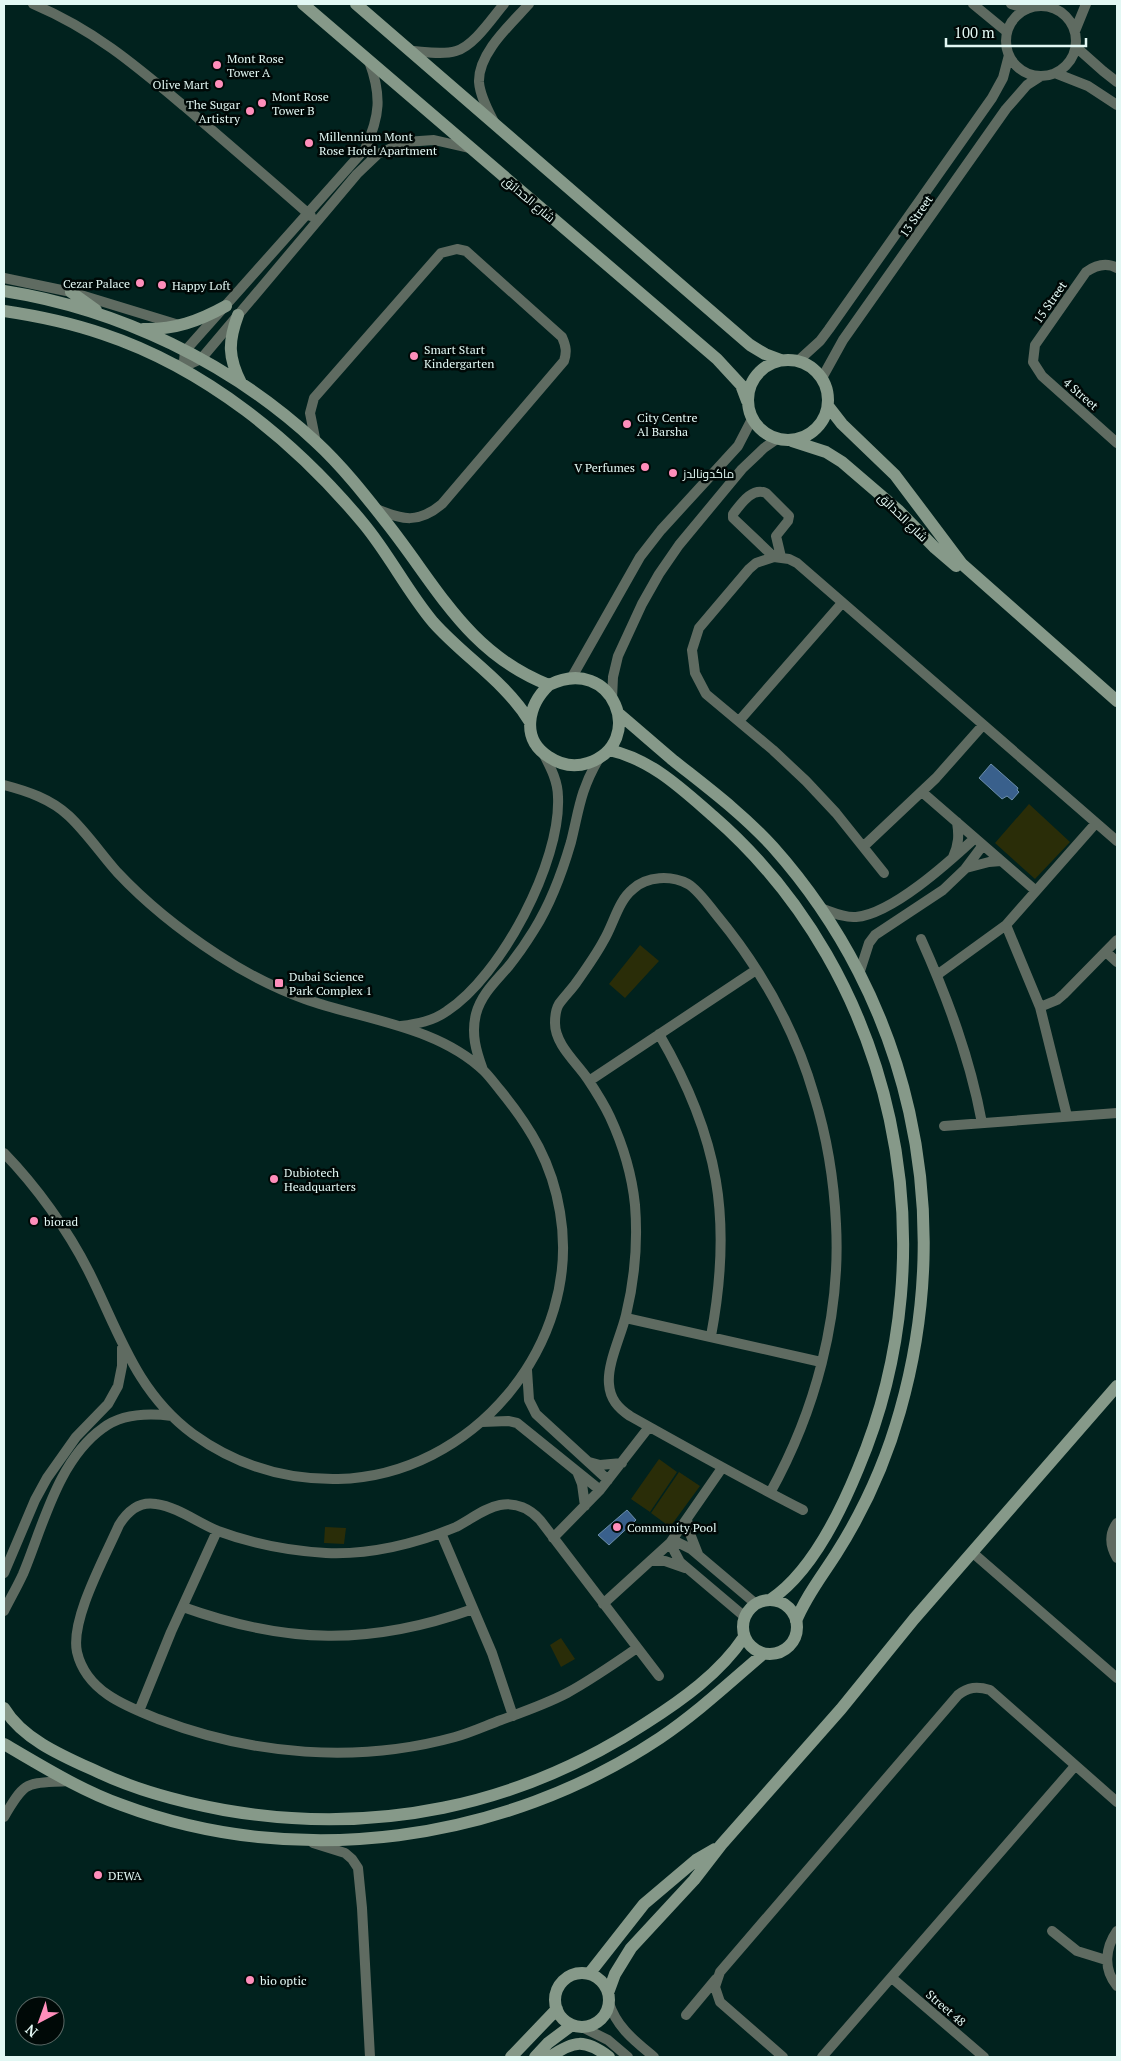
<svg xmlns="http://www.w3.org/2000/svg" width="1121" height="2061" viewBox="0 0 1121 2061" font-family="'PT Serif',Cairo,serif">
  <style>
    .green { fill: #2a2d08 }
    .water { fill: #39608c; stroke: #6c8eab }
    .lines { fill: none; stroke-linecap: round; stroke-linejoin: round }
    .street { stroke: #5f6b61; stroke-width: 10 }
    .secondary { stroke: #869989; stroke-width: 12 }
    .poi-dot { fill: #ff8ebb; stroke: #000907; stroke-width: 2 }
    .labels { text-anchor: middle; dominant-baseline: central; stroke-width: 5; stroke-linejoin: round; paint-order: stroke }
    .poi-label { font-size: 12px; fill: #e2f8f4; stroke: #000907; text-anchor: start }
    .street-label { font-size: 12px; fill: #e2f8f4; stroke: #000907 }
  </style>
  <rect width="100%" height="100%" fill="#01221e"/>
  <!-- green -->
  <path class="green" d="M1029 804 1070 842 1035 879 995 843Z
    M640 945 659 961 625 998 609 984Z
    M659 1459 677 1472 650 1512 631 1499Z
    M679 1472 700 1486 670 1527 651 1513Z
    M325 1527 346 1528 344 1544 324 1543Z
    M561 1638 575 1659 561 1667 550 1645Z"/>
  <!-- water -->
  <path class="water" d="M991 764 1018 788 1017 790 1019 792 1012 800 1007 796 1002 799 979 778Z
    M627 1510 636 1520 609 1545 598 1535Z"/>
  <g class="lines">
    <!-- street -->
    <path class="street" d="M33 4C94 30 134 64 184 106 227 143 269 179 311 216
      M973 4 1007 32
      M1011 4 1027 9
      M1006 41a35 35 0 1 1 70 0a35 35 0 1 1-70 0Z
      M1075 31 1086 4
      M1076 47 1103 71 1117 82
      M413 51C426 52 443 55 456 51 474 46 492 18 504 4
      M1055 73 1088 86 1117 105
      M494 122C488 110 480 96 479 82 478 53 511 24 529 4
      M1117 268C1106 262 1096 265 1086 272L1035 345 1033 362 1042 376 1117 443
      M4 278 71 292 179 325
      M798 361 820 341 829 329 992 98 1003 78 1009 55
      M174 365 190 364 201 359 357 174 378 154 405 142 434 140 469 148
      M188 371 184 361 185 351 365 149C380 116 382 96 369 61
      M822 378 843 340 1006 109 1027 85 1041 76
      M316 443 310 413 314 398 441 253 457 249 466 251 562 337C566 346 567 352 564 361L442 504C418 524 403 520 376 509
      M774 557 733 518V514C741 504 752 487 766 493L789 516 788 521 776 536 781 557
      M572 677 640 557 661 530 738 446 752 419
      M612 699 613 677 618 656 642 604 659 574 679 545 742 469 764 448 777 439
      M739 721 842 603
      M4 785C27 791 51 799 69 816 87 833 101 854 117 872 147 904 181 931 218 955 244 972 275 988 305 999 364 1020 437 1026 484 1071 490 1077 495 1084 500 1090 531 1128 552 1163 560 1212 583 1345 472 1476 338 1479 286 1480 236 1465 193 1434 136 1392 119 1332 89 1272 68 1230 36 1186 4 1153
      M922 792 1036 891
      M864 846 936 778 983 725
      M953 857C959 844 959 835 957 822
      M966 868 989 862 1001 861
      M884 873 836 813 806 781 773 750 706 694 695 673 692 650 699 628 749 569 756 563 774 557 789 559 797 563 1117 841
      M823 909C834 913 845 918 856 917 892 914 949 862 975 838
      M1006 925 1040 1007 1067 1116
      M921 939C948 999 970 1058 982 1123
      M1106 952 1117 962
      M860 971 869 943 875 935 943 890 965 869 983 845
      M937 975 1006 925 1096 823
      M1040 1007 1057 1000 1064 994 1117 940
      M401 1026C417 1024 433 1021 447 1011 501 976 561 862 558 797 558 782 551 768 544 755
      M659 1034C719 1137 733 1219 711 1336
      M483 1070C476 1051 471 1034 476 1014 481 995 495 982 508 967 517 956 526 943 534 930 551 903 562 873 571 842 579 810 580 791 598 760
      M589 1081 756 970
      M944 1126 1117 1113
      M626 1318 821 1362
      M527 1370 529 1400 536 1414 608 1480
      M482 1422 508 1421 517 1423 600 1490
      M589 1462 600 1465 622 1463
      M578 1474 582 1484 585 1506
      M770 1493C815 1412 841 1317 836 1224 834 1180 827 1137 814 1095 795 1029 759 966 715 913 707 903 698 890 688 884 671 875 647 876 633 889 618 901 614 923 604 940 596 955 586 969 576 983 571 990 564 997 559 1004 556 1009 555 1016 555 1023 555 1044 575 1061 587 1078 595 1090 604 1104 610 1117 623 1145 632 1175 635 1205 638 1243 635 1278 626 1315 621 1336 607 1364 609 1384 610 1399 618 1408 630 1416 687 1448 744 1480 803 1510
      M687 1519 689 1531 698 1554
      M1117 1523C1109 1534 1110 1546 1117 1558
      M441 1533 492 1653 513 1716
      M553 1538 600 1490 649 1427
      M673 1540 691 1549 756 1604
      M670 1543 680 1562 745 1617
      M973 1553 1117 1678
      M652 1561H665L685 1568
      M4 1573 35 1500 47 1478 76 1437 108 1404 118 1386 122 1366V1348
      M603 1604 670 1543 722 1468
      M183 1607C286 1644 370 1646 473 1609
      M4 1611C10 1599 17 1587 23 1574 43 1526 58 1460 103 1428 123 1413 149 1413 172 1416
      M637 1648C614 1664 591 1680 567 1693 546 1704 523 1712 501 1720 485 1726 470 1733 455 1737 357 1764 252 1755 158 1719 125 1706 86 1691 77 1652 70 1620 105 1557 119 1525 127 1512 139 1501 156 1504 178 1507 198 1523 218 1531 253 1544 289 1551 326 1553 369 1555 416 1544 456 1527 470 1520 484 1508 500 1505 516 1502 530 1509 540 1520L659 1676
      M139 1711 171 1632 217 1531
      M4 1817C26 1779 26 1784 68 1781
      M313 1843 345 1853 352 1859 358 1868 362 1908 370 2057
      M1052 1931 1077 1951 1106 1960
      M1117 1931C1105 1948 1103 1969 1117 1986
      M892 1978 984 2057
      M609 2003C617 2028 635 2041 654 2057
      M686 2015 716 1979
      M582 2027 608 2040 628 2057
      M783 2057 720 2002 715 1987 720 1972 958 1695C968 1687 977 1686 990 1690L1117 1802
      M822 2057 1075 1766"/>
    <!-- secondary -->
    <path class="secondary" d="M303 4 717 359 741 385 747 401
      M356 4 750 345 765 354 781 360
      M4 291C119 309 231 363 316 442 342 466 364 494 386 522 437 586 467 653 549 685 613 653 648 743 588 763 573 768 561 765 549 757 520 739 528 705 549 685
      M71 292 96 310
      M4 311C38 316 71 323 103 334 205 368 295 441 363 523 389 554 407 591 433 622 465 658 504 680 530 722
      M238 315C228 342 228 357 241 383
      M143 329C174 330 199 321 226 306
      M748 400a40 40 0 1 1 80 0a40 40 0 1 1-80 0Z
      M828 406 842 424 895 475 962 564 1117 701
      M792 441 826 452 842 462 898 510 935 548 956 566
      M618 713C637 729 655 745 674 761 708 788 743 814 773 847 910 1001 957 1211 900 1411 886 1461 864 1510 836 1554 822 1576 806 1596 796 1621
      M609 750C651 759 682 789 713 816 897 976 952 1247 858 1469 840 1513 811 1573 770 1600
      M743 1627a27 27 0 1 1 54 0a27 27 0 1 1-54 0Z
      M4 1708C23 1740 65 1757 98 1772 138 1791 181 1802 224 1810 374 1836 518 1807 646 1723 682 1700 720 1673 744 1637
      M4 1744C42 1766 80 1790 122 1805 298 1871 504 1842 660 1738 697 1713 729 1683 763 1654
      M555 2000a27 27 0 1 1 54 0a27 27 0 1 1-54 0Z
      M589 1974 644 1904 696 1860 715 1849
      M608 1993 615 1974 631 1948 694 1880 721 1845 841 1709 914 1619 1117 1386
      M511 2057 557 2009
      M535 2057 548 2043 572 2025
      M550 2057C574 2040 585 2039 609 2057"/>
  </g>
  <!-- markers -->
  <g class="poi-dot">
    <circle cx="217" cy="65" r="5"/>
    <circle cx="219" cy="84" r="5"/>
    <circle cx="262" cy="103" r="5"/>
    <circle cx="250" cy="111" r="5"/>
    <circle cx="309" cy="143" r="5"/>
    <circle cx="140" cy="283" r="5"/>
    <circle cx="162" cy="285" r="5"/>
    <circle cx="414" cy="356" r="5"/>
    <circle cx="627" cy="424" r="5"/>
    <circle cx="645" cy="467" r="5"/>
    <circle cx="673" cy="473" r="5"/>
    <rect x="274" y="978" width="10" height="10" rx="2.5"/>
    <circle cx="274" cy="1179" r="5"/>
    <circle cx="34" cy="1221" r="5"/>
    <circle cx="617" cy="1527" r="5"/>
    <circle cx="98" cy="1875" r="5"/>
    <circle cx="250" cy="1980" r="5"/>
  </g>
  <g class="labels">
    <!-- poi labels -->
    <g class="poi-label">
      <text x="227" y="58">Mont Rose<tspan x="227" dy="14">Tower A</tspan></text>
      <text x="209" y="84" text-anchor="end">Olive Mart</text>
      <text x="272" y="96">Mont Rose<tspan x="272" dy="14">Tower B</tspan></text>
      <text x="240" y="104" text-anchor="end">The Sugar<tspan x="240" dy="14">Artistry</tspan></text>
      <text x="319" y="136">Millennium Mont<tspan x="319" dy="14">Rose Hotel Apartment</tspan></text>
      <text x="130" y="283" text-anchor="end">Cezar Palace</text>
      <text x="172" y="285">Happy Loft</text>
      <text x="424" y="349">Smart Start<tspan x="424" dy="14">Kindergarten</tspan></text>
      <text x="637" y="417">City Centre<tspan x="637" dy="14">Al Barsha</tspan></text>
      <text x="635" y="467" text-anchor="end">V Perfumes</text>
      <text x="683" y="473">ماكدونالدز</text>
      <text x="289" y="976">Dubai Science<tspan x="289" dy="14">Park Complex 1</tspan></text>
      <text x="284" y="1172">Dubiotech<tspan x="284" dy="14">Headquarters</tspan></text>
      <text x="44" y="1221">biorad</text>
      <text x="627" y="1527">Community Pool</text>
      <text x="108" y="1875">DEWA</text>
      <text x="260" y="1980">bio optic</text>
    </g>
    <!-- street labels -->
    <g class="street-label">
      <text transform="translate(529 199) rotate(40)">شارع الحدائق</text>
      <text transform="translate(916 216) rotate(-55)">13 Street</text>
      <text transform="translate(1050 302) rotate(-55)">15 Street</text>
      <text transform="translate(1081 394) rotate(41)">4 Street</text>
      <text transform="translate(903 517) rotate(44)">شارع الحدائق</text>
      <text transform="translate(946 2008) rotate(41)">Street 48</text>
    </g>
  </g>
  <!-- border -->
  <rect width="1121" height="2061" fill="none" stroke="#e2f8f4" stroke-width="10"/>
  <!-- north arrow -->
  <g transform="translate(40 2021) rotate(221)"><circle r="24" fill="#000907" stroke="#5a6966"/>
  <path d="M0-4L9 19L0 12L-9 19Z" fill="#ff8ebb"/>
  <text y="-8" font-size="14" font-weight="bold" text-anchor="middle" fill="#e2f8f4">N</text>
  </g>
  <!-- scale -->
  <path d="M946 38v8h140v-8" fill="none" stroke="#e2f8f4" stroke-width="2.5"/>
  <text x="954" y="38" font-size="15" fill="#e2f8f4" stroke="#000907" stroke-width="4" paint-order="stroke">100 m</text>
</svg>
